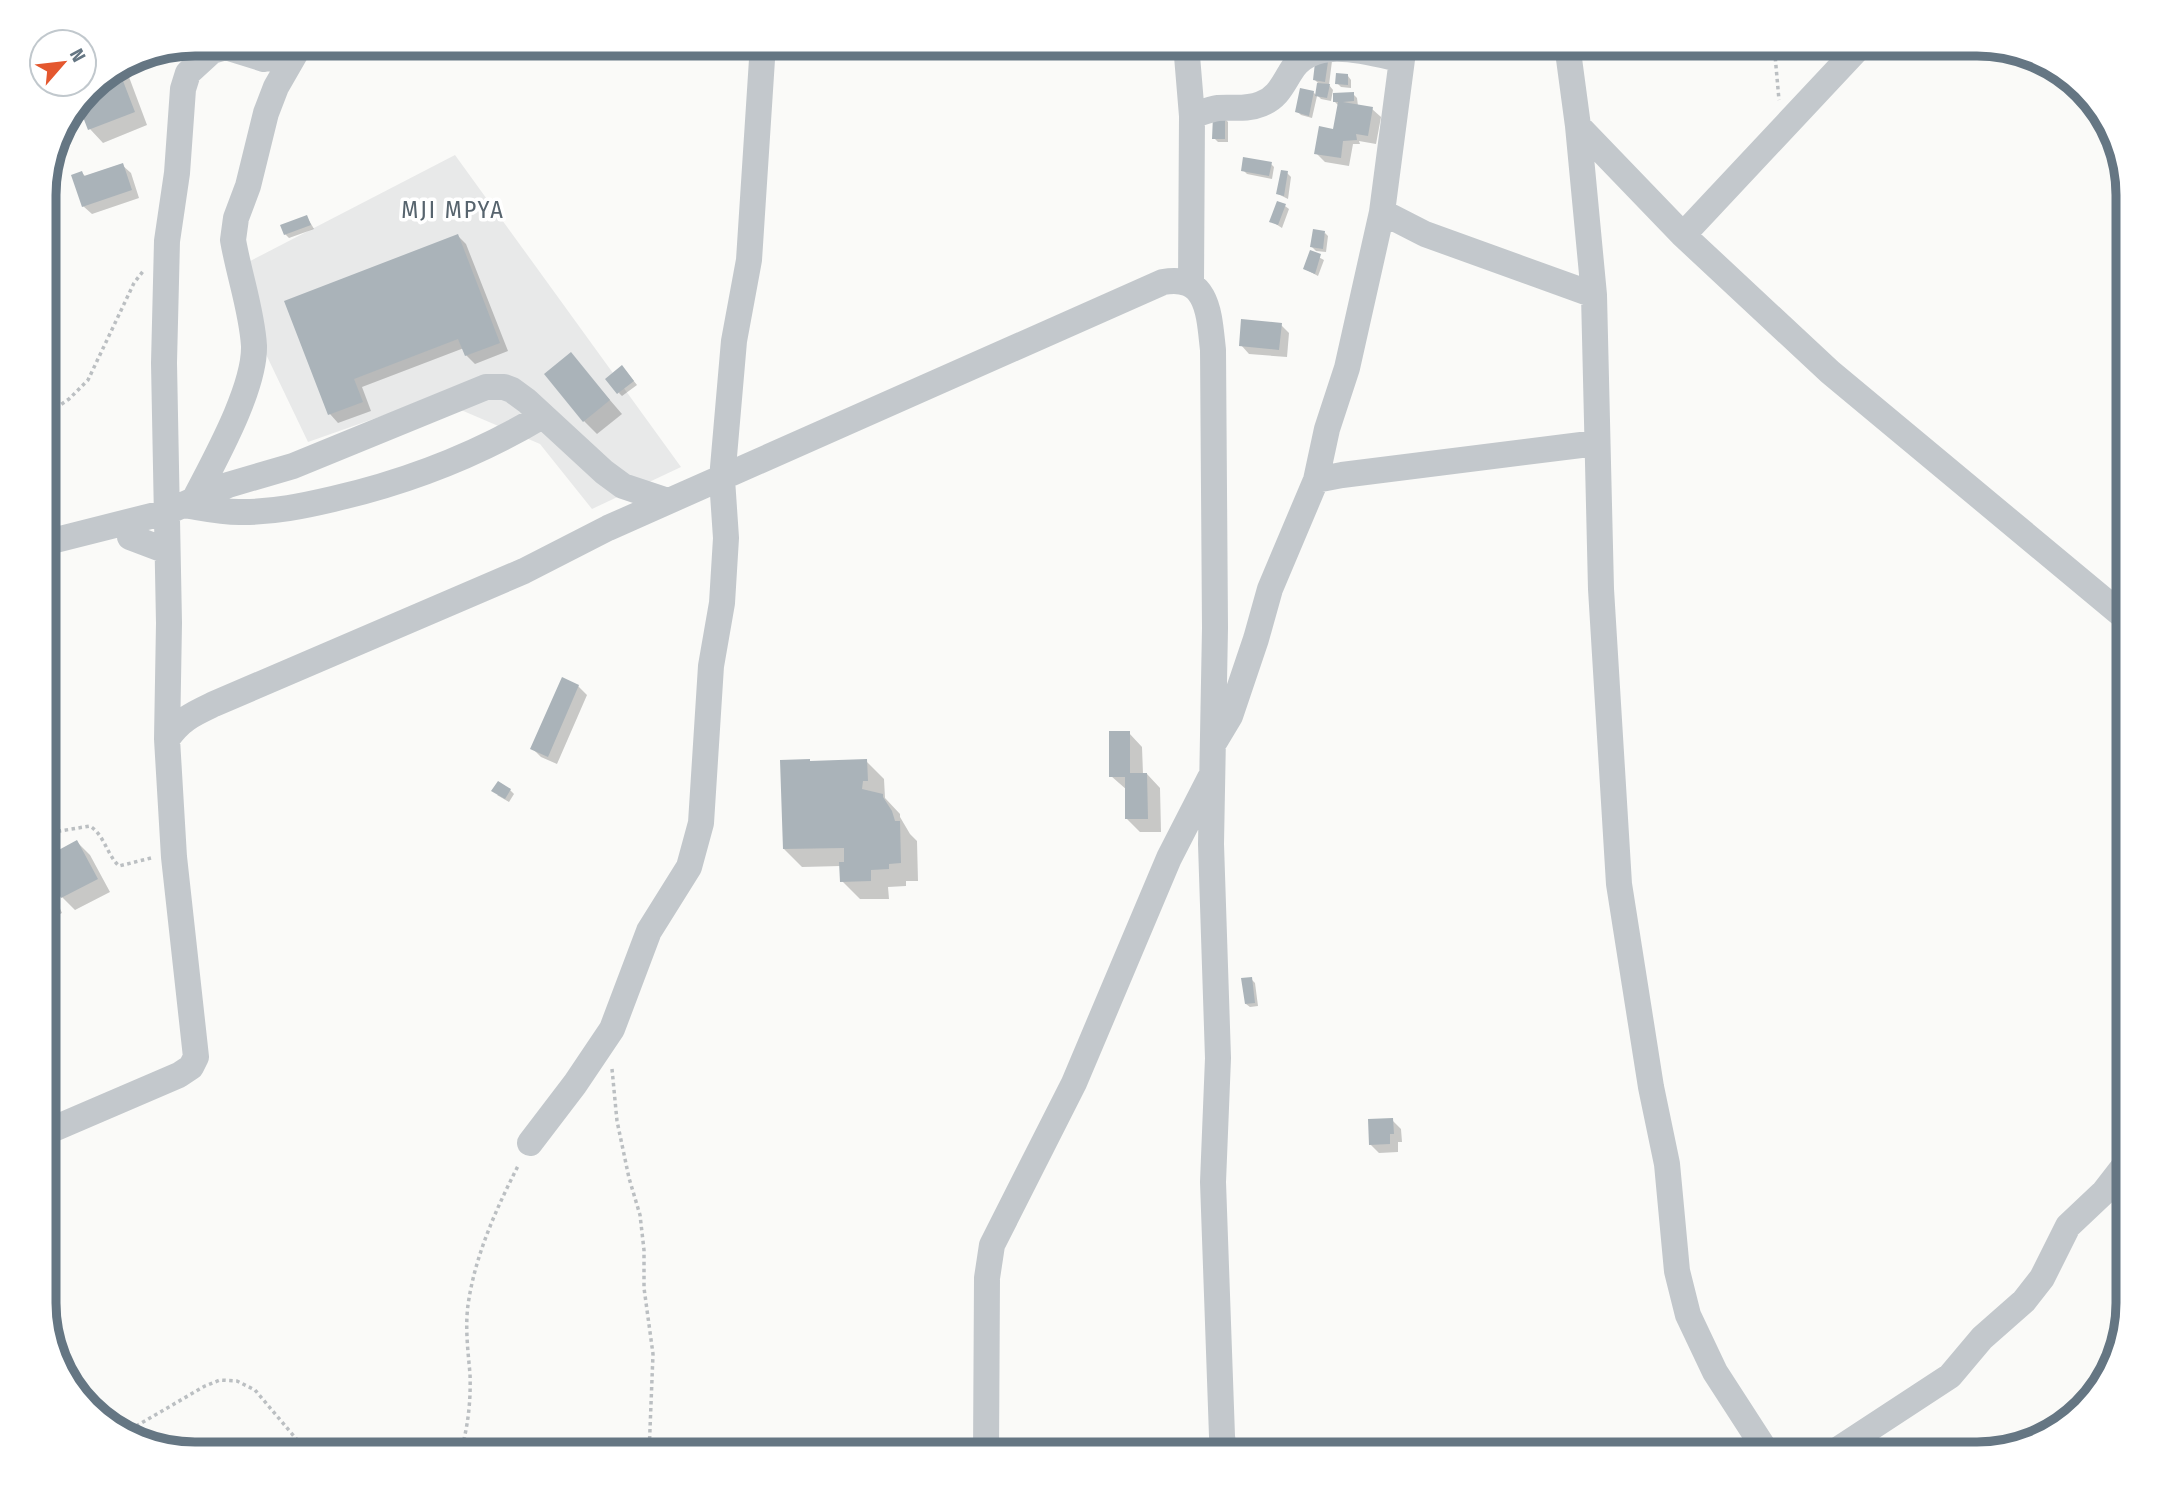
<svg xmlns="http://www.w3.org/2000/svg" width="2172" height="1498" viewBox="0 0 2172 1498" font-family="'Fira Sans Condensed',sans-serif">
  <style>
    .built { fill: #e8e9e9 }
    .shadow { fill: #0003 }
    .building { fill: #aab3b9 }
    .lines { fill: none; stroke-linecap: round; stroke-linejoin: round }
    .path { stroke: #bbbfc2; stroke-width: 3.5; stroke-dasharray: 3.5 3.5; stroke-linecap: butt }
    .minor { stroke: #c3c8cc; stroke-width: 26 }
    .labels { text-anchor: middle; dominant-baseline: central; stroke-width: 7; stroke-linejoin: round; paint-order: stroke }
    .quarter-label { font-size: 24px; letter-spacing: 2px; fill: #57646e; stroke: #fff }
    .rim { fill: none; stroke: #657683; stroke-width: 9 }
  </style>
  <rect width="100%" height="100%" fill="#fafaf8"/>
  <!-- built -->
  <path class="built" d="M455 155 681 467 592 509 540 444 433 398 308 442 227 273Z"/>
  <!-- shadow -->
  <path class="shadow" d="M1244 44H1255L1259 48 1251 60 1239 50Z
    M1318 55 1332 61 1329 85 1333 90 1331 101 1321 99 1317 95 1318 83 1314 79Z
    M122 65 126 69 147 125 103 143 90 129 79 102 88 88Z
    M1348 76 1351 80V88L1341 87 1337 83Z
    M1313 92 1317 96 1312 118 1301 115 1297 111Z
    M1353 94 1357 98 1358 106 1372 109 1381 117 1376 144 1359 141 1360 144H1353L1349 166 1325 162 1316 153 1335 131 1339 106 1334 101Z
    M1224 118 1228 122V142H1218L1214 138Z
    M1271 164 1274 167 1272 179 1247 174 1243 170Z
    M122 165 131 173 139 198 92 214 83 206 82 173 86 177Z
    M1287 173 1291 177 1288 199 1278 194Z
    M1285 206 1289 209 1282 228 1271 221Z
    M307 217 314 229 289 238 285 234Z
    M1325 233 1328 236 1326 252 1316 251 1312 247Z
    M458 236 466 244 508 351 475 364 466 355 464 348 362 387 371 411 338 423 330 414 286 302Z
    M1311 253 1324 260 1318 276 1305 269Z
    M1281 325 1289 333 1287 357 1249 354 1241 345Z
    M571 355 622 414 597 434 584 421Z
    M626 371 637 385 622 396 619 393Z
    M578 686 587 695 557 764 541 757 532 748Z
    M1129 733 1142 747 1143 774H1147L1160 788 1161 832H1140L1127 819V790L1111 776Z
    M866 761 884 779 885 798 900 814V817L910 834 917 841 918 881H906V886L888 887 889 899H860L842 881 841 866 802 867 784 849Z
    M510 790 514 794 509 802 497 795Z
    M77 842 90 855 110 892 75 910 62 897Z
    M44 887 57 902 62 913 44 922Z
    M1251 979 1255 983 1258 1006 1250 1007 1246 1004Z
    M1392 1120 1401 1129 1402 1142H1398V1152L1379 1153 1370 1144Z"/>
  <!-- building -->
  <path class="building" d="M1242 44H1256L1247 57 1237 51Z
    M1316 54 1329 55 1325 82 1313 80Z
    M118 68 135 112 88 130 78 104 88 88Z
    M1336 73 1348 74V85L1335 84Z
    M1317 83 1330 84 1327 98 1315 96Z
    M1300 88 1314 91 1309 116 1295 112Z
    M1354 92V101L1343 102 1373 107 1368 136 1356 134 1357 140 1343 141 1341 158 1314 154 1319 126 1333 129 1338 102H1333V93Z
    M1213 116H1225V139H1212Z
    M1243 157 1272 162 1269 176 1241 171Z
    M123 163 132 190 82 207 71 175 82 171 84 176Z
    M1281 170 1288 171 1284 196 1276 194Z
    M1277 201 1286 204 1278 225 1269 222Z
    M307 215 311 225 284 235 280 225Z
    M1313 229 1325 231 1323 249 1310 247Z
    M458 234 500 343 465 356 458 339 354 379 363 402 328 415 284 301Z
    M1310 250 1321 254 1315 274 1303 269Z
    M1241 319 1282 323 1279 350 1239 346Z
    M571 352 610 400 583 422 544 374Z
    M622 365 634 381 617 394 605 379Z
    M562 677 579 685 548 757 530 749Z
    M1109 731H1130V773H1147L1148 819H1125V777H1109Z
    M810 759V761L867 759 868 781H863L862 789 883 794V797L892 811 895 821H900L901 863 889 864V869L871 870V881L840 882 839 862H844V848L783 849 780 760Z
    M498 781 511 789 505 799 491 791Z
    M77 840 98 879 61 898 44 867V858Z
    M48 891 55 904 44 910V893Z
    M1252 977 1255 1003 1245 1004 1241 978Z
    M1393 1118 1394 1134H1390V1144L1369 1145 1368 1119Z
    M1257 1446 1258 1454H1245L1244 1448Z"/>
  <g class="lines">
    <!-- path -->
    <path class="path" d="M1774 44 1779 100
      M1818 44 1819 56
      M44 416 69 399 88 380 134 283 144 270
      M44 828 60 831 90 826C105 836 107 855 119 866L151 858
      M612 1069 617 1121 629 1178 640 1215 644 1250V1288L653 1354 649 1454
      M124 1433 205 1386 220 1380 237 1381 255 1390 309 1454
      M460 1454C468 1428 471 1401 470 1374 468 1351 465 1328 468 1305 475 1255 497 1207 519 1164"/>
    <!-- minor -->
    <path class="minor" d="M1186 44 1192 116 1191 283
      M1567 44 1578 126 1594 295 1601 589 1619 884 1651 1087 1667 1164 1677 1271 1688 1315 1715 1372 1768 1454
      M1192 116C1201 113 1210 109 1218 108 1233 107 1247 110 1261 104 1277 98 1282 86 1290 73 1310 36 1362 50 1395 58
      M1578 126 1683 235 1830 372 2128 620
      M1382 212 1425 234 1594 295
      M1683 235 1862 44
      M1316 480 1342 475 1597 443
      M194 500C214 461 255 389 254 346 252 311 239 275 233 240L236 218 248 186 266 113 276 87 299 47
      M184 505C203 508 224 513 243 512 274 512 303 506 333 499 407 482 477 455 542 416
      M130 537 167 551
      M44 543 167 512 228 485 293 466 486 387H504L512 390 527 401 604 472 623 486 668 501
      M167 739C181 719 193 714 214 704L524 571 608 528 1163 282C1209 274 1209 315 1213 350L1215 628 1211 844 1218 1058 1213 1182 1222 1436 1224 1454
      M1215 741 1230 716 1256 639 1270 589 1316 480 1327 429 1347 368 1382 212 1404 44
      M44 1133 179 1075 191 1067 196 1057 174 857 167 739 169 623 164 363 167 241 177 173 183 89 188 73 212 51 226 47 264 59 282 56 303 44
      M530 1143 575 1084 612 1029 649 931 689 867 701 823 711 666 722 603 726 538 722 479 734 341 749 260 763 44
      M986 1454 987 1278 992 1245 1074 1083 1169 858 1210 778
      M1831 1454 1950 1376 1982 1338 2024 1301 2042 1278 2068 1226 2104 1192 2128 1161"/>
  </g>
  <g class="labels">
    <!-- quarter labels -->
    <g class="quarter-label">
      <text x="453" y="210">MJI MPYA</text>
    </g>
  </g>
  <!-- crop -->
  <path d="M0 0H2172V1498H0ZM195 56H1977A139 139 0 0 1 2116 195V1303A139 139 0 0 1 1977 1442H195A139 139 0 0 1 56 1303V195A139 139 0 0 1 195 56Z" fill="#fff" fill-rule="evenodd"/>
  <path class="rim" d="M195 56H1977A139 139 0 0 1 2116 195V1303A139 139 0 0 1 1977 1442H195A139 139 0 0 1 56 1303V195A139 139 0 0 1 195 56Z"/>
  <!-- north arrow -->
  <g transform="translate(63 63) rotate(62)"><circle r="33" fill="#ffffff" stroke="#c1c8cd" stroke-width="2"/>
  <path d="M0-5L12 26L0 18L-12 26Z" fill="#e4572e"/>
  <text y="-10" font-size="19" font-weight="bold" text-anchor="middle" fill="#657683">N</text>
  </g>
</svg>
